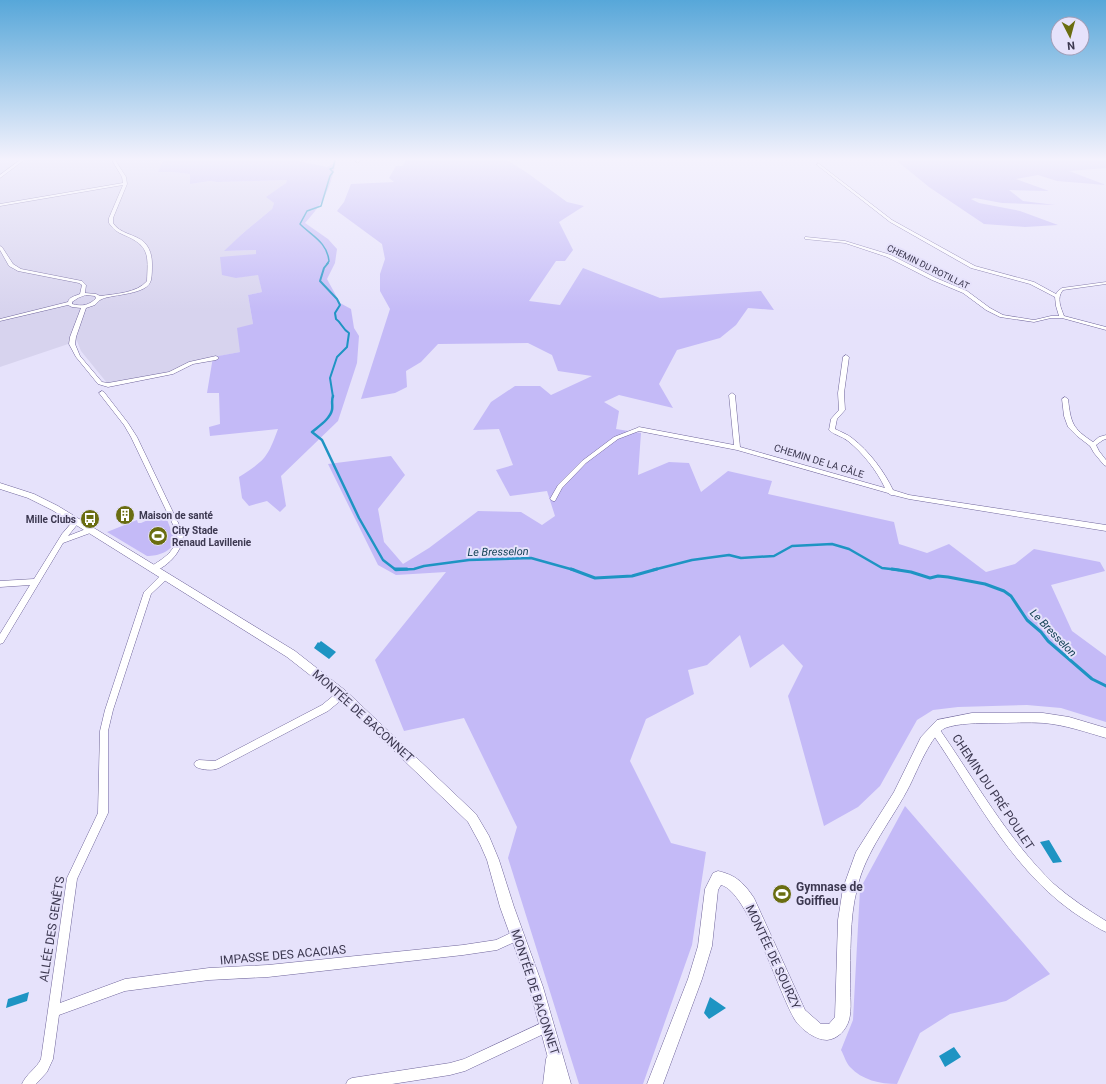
<svg xmlns="http://www.w3.org/2000/svg" width="1106" height="1084" viewBox="0 0 1106 1084" font-family="Roboto,sans-serif">
  <style>
    .built { fill: #d7d3ee }
    .green { fill: #c4baf7 }
    .water { fill: #1e94c3 }
    .lines { fill: none; stroke-linecap: round; stroke-linejoin: round }
    .stream-far3 { stroke: #1e94c3; stroke-width: 1.5 }
    .stream-far2 { stroke: #1e94c3; stroke-width: 2 }
    .stream-far1 { stroke: #1e94c3; stroke-width: 2.5 }
    .stream { stroke: #1e94c3; stroke-width: 3 }
    .minor-casing { stroke: #6f659b; stroke-width: 1 }
    .tertiary-casing { stroke: #6f659b; stroke-width: 1 }
    .minor { fill: #fff; fill-rule: evenodd }
    .tertiary { fill: #fff; fill-rule: evenodd }
    .labels { text-anchor: middle; dominant-baseline: central; stroke-width: 4; stroke-linejoin: round; paint-order: stroke }
    .far-street-label { font-size: 9px; fill: #3c3850; stroke: #e6e2fb }
    .street-label { font-size: 10px; fill: #3c3850; stroke: #e6e2fb }
    .poi-label { font-size: 10px; font-weight: bold; fill: #3c3850; stroke: #e6e2fb; text-anchor: start }
    .water-label { font-size: 11px; font-style: italic; fill: #144155; stroke: #e6e2fb }
    .near-street-label { font-size: 12px; fill: #3c3850; stroke: #e6e2fb }
    .near-poi-label { font-size: 12px; font-weight: bold; fill: #3c3850; stroke: #e6e2fb; text-anchor: start }
  </style>
  <rect width="100%" height="100%" fill="#e6e2fb"/>
  <!-- built -->
  <path class="built" d="M0 160H163L159 172H172L190 174V184L210 181 217 182 287 180 286 183 267 197 274 203 272 209 242 234 225 251 256 250V254L241 256 236 278 258 274 262 292 248 295 253 324 240 352 189 362 169 372 107 383 81 351 77 341 0 367Z"/>
  <!-- green -->
  <path class="green" d="M163 160H294L327 167 336 162C330 189 324 202 305 223L328 239 337 249 335 263 327 279 340 303 351 309 354 328 359 336 357 363 338 421 281 476 286 506 280 512 267 501 249 506 242 498 239 477C265 460 267 459 278 429L210 436 209 427 220 424 219 393H207L213 357 240 352 237 328 253 324 248 295 262 292 258 275 236 278 222 275 220 257 256 254V250L224 251 242 234 272 209 274 203 266 197 286 183 287 180 217 182 210 181 190 184V174L172 172H158Z
    M405 160H507L526 172 567 202 584 206 559 222 573 250 565 261H556L529 301 560 305 583 268 660 298 761 291 774 310 748 308 736 325 720 338 677 350 659 384 673 408 619 395 604 402 619 411 616 429 641 433 638 475 669 462 689 463 701 492 728 471 772 481 768 494 894 522 899 544 927 553 949 544 986 572 1015 564 1034 549 1100 562 1105 571 1051 585 1072 631 1106 656V722L1061 708 1027 705 958 707 933 710 917 720 880 786 858 807 824 826 788 696 803 666 783 644 750 668 740 635 707 665 688 670 694 694 646 719 630 761 671 843 706 852 692 945 643 1084H579L508 858 517 827 464 718 404 731 375 660 446 572 396 575 378 565 328 464 391 456 405 475 378 509 384 542 403 564 429 548 478 511 521 512 542 525 555 516 547 491 510 496 496 470 513 465 499 429 473 430 491 402 515 386H540L551 395 592 376 558 371 552 355 528 343 438 344 421 362 406 371 407 387 395 393 361 399 390 309 380 291V274L385 259 382 244 337 211 344 202 351 184 394 182 389 178 396 166H403Z
    M896 160H1106V168L1069 171 1106 185 1057 181 1038 175 1016 179 1049 191 1009 190 1023 201 1055 205 1002 203 975 198 971 199 979 203 1020 211 1058 225 1025 227 984 224 929 187Z
    M157 516 159 520 166 517 175 540C172 552 158 556 147 556L107 532 137 520 138 523H141Z
    M905 806 1050 974 1006 1001 950 1014 920 1033 897 1084C880 1084 862 1080 850 1067 846 1063 844 1055 841 1050L853 1020 860 889Z"/>
  <!-- water -->
  <path class="water" d="M321 641 336 652 329 659 314 648 318 642 319 643Z
    M1049 840 1062 862 1053 863 1040 842Z
    M29 992 27 1001 6 1008 8 999Z
    M710 997 726 1008 709 1019 704 1013Z
    M954 1047 961 1057 945 1067 939 1056Z"/>
  <g class="lines">
    <!-- stream-far3 -->
    <path class="stream-far3" d="M327 264 329 261C327 242 312 236 300 224L307 211 321 206 330 176 333 172 330 169 333 168 335 160"/>
    <!-- stream-far2 -->
    <path class="stream-far2" d="M328 263 324 268 320 281 337 299 340 305 335 313 336 319C342 323 342 329 349 333L347 347 337 357 330 378 333 397"/>
    <!-- stream-far1 -->
    <path class="stream-far1" d="M333 396C331 401 333 405 332 410 330 419 319 426 312 432L322 440 359 518 383 560 396 570 414 569 424 566 469 560 531 558 574 570
      M653 570 692 560 729 555 741 558 774 556 792 546 832 544 849 549 882 568 899 570"/>
    <!-- stream -->
    <path class="stream" d="M395 569H407
      M571 569 595 578 632 576 657 569
      M892 569 911 572 930 578 938 576 948 577 985 584 1004 591 1011 596 1027 620 1041 632 1048 641 1092 679 1106 686"/>
    <defs>
      <path id="minor" d="M20 160H24L0 178V175Z
        M112 160H115L126 177 127 184 113 218V223C120 234 135 234 144 242 150 248 152 256 152 264 152 269 152 275 151 280 148 295 113 294 102 299 99 300 97 303 95 305 92 306 89 307 86 308L76 337 75 344 80 356 102 382 108 383 169 372 189 362 216 356 219 358 216 360 193 364 173 374 108 387 98 384 76 357 69 344 70 337 81 308 72 307 68 305 0 321V319L68 302C69 297 75 296 80 294L82 285 79 283 18 271 9 266 0 250V246L2 247 13 264 21 269 82 281 86 285 85 293 96 294 100 296C115 294 137 293 147 281 148 255 150 246 124 235 117 232 113 229 109 223V218L123 185 0 206V204L123 183 122 177ZM86 295 95 296 96 298C90 305 82 307 72 304V302L78 298Z
        M357 160H360L358 163 356 162Z
        M818 163 892 220 975 266 1034 282 1056 294 1058 291 1062 288 1106 282V284L1063 290C1056 298 1061 308 1064 316L1106 327V330L1062 318H1051L1034 322 1000 317 986 310 963 293 932 280 887 257 845 243 805 239V237H806L845 241 891 255 936 278 967 291 990 308 1003 315 1034 320 1051 316H1059L1056 306 1055 297 1030 284 971 268 890 222 817 165Z
        M846 355 849 357 844 393 845 410 837 419 835 429C841 432 847 434 852 438 869 451 884 471 893 490L909 495 1106 525V531L909 499 893 495H891L888 493 737 450 639 431 618 439 586 463 562 488 555 501H553L550 499 558 485 582 461 614 437 637 428 639 427 734 445 729 395 732 393 735 395 740 447 885 488C877 471 863 453 848 441 842 436 834 435 829 430L831 419 839 410 838 393 843 357Z
        M102 391 104 392 128 423 137 437 183 533C184 550 169 566 153 572L150 571 149 569 150 567C164 558 177 551 177 533L131 437 124 425 99 393Z
        M1065 397 1068 399C1071 423 1072 428 1093 442L1099 437 1106 435V439L1103 440 1096 445 1099 451 1106 460V466L1104 465 1094 453 1090 446 1077 436 1068 427 1064 416 1062 399Z
        M75 519H77L80 521 68 536 91 527 94 530 93 532 63 543 3 643 0 644V634L30 585 0 587V581L34 579 62 534Z
        M165 573 168 574 169 576 168 578 151 594 113 710 108 731V813L77 879 60 1003 125 979 209 968 268 965 463 945 496 940 517 930 521 931 522 935 521 939 497 950 463 955 268 977 209 980 125 991 59 1015 53 1059 47 1072 36 1084H22C26 1074 37 1068 41 1059L67 878 98 813 100 731 105 710 144 592 162 574Z
        M342 690 345 691 346 694 345 697 328 711 219 768C213 771 202 770 196 767L194 764 196 761 199 760 215 761 322 705 339 691Z
        M935 726 938 727C975 780 1007 839 1054 884 1070 898 1088 910 1106 921V932C1099 929 1092 924 1085 920 1015 877 977 799 932 733L931 730 932 727Z
        M548 1020 552 1022 554 1026 552 1030 465 1071 450 1075 392 1084H346L348 1080 352 1078 450 1063 464 1059Z
        M552 1053 556 1055 558 1059 555 1084H543L546 1059 548 1055Z"/>
      <path id="tertiary" d="M0 483 34 494 58 506 295 651 346 691 476 814 489 836 499 860 514 907 543 987 571 1084H555L529 987 500 907 487 860 480 844 468 822 338 697 287 657 52 510 28 498 0 489Z
        M972 713H1043L1069 717 1106 728V738C1086 732 1065 725 1044 723 1028 722 1011 723 994 723 979 723 959 723 945 728 931 735 917 771 910 785 893 819 865 851 857 889 849 920 851 953 850 984 850 995 852 1009 849 1020 846 1030 838 1039 827 1040 815 1040 801 1029 795 1020 779 994 748 891 721 885L718 890 712 946 702 979 663 1084H647L688 979 698 946 705 889 713 873 718 871C736 875 744 883 754 898L805 1010 821 1024H829L835 1017 838 920 843 888 856 852 894 792 921 737 937 720Z"/>
    </defs>
    <!-- minor casing -->
    <use href="#minor" class="minor-casing"/>
    <!-- tertiary casing -->
    <use href="#tertiary" class="tertiary-casing"/>
    <!-- minor -->
    <use href="#minor" class="minor"/>
    <!-- tertiary -->
    <use href="#tertiary" class="tertiary"/>
  </g>
  <!-- sky -->
  <linearGradient id="sky" x2="0" y2="1"><stop stop-color="#57a7d9"/><stop offset="0.51" stop-color="#f4f2fd"/><stop offset="1" stop-color="#f4f2fd" stop-opacity="0"/></linearGradient>
  <rect width="1106" height="312" fill="url(#sky)"/>
  <!-- icons -->
  <defs>
    <symbol id="building-disc" viewBox="-11 -11 22 22"><circle r="9.5" fill="#6a6d11" stroke="#e6e2fb"/><path d="M-4-6H4V6H1V3H-1V6H-4ZM-2.5-4.3h1.7v1.8h-1.7ZM.8-4.3h1.7v1.8H.8ZM-2.5-1h1.7V.8h-1.7ZM.8-1h1.7V.8H.8Z" fill="#fff"/></symbol>
    <symbol id="bus-disc" viewBox="-11 -11 22 22"><circle r="9.5" fill="#6a6d11" stroke="#e6e2fb"/><path d="M-5-6H5V4H4V6H2V4H-2V6H-4V4H-5ZM-3.5-4V0h7V-4ZM-3.5 1.2v1.5H-2V1.2ZM2 1.2v1.5H3.5V1.2Z" fill="#fff"/></symbol>
    <symbol id="stadium-disc" viewBox="-11 -11 22 22"><circle r="9.5" fill="#6a6d11" stroke="#e6e2fb"/><path d="M0-5a6.5 5 0 1 0 0 10a6.5 5 0 1 0 0-10ZM-3.5-1.8h7v3.6h-7Z" fill="#fff"/></symbol>
  </defs>
  <g fill-rule="evenodd">
    <use href="#building-disc" x="114" y="504" width="22" height="22"/>
    <use href="#bus-disc" x="79" y="508" width="22" height="22"/>
    <use href="#stadium-disc" x="147" y="525" width="22" height="22"/>
    <use href="#stadium-disc" x="771" y="883" width="22" height="22"/>
  </g>
  <g class="labels">
    <!-- far-street labels -->
    <g class="far-street-label">
      <text transform="translate(928 267) rotate(26)">CHEMIN DU ROTILLAT</text>
    </g>
    <!-- street labels -->
    <g class="street-label">
      <text transform="translate(819 461) rotate(17)">CHEMIN DE LA CÂLE</text>
    </g>
    <!-- poi labels -->
    <g class="poi-label">
      <text x="139" y="515">Maison de santé</text>
      <text x="76" y="519" text-anchor="end">Mille Clubs</text>
      <text x="172" y="530">City Stade<tspan x="172" dy="12">Renaud Lavillenie</tspan></text>
    </g>
    <!-- water labels -->
    <g class="water-label">
      <text transform="translate(498 552) rotate(-1)">Le Bresselon</text>
      <text transform="translate(1053 633) rotate(46)">Le Bresselon</text>
    </g>
    <!-- near-street labels -->
    <g class="near-street-label">
      <text transform="translate(363 716) rotate(42)">MONTÉE DE BACONNET</text>
      <text transform="translate(993 792) rotate(56)">CHEMIN DU PRÉ POULET</text>
      <text transform="translate(52 929) rotate(-81)">ALLÉE DES GENÊTS</text>
      <text transform="translate(283 955) rotate(-5)">IMPASSE DES ACACIAS</text>
      <text transform="translate(773 957) rotate(65)">MONTÉE DE SOURZY</text>
      <text transform="translate(535 992) rotate(72)">MONTÉE DE BACONNET</text>
    </g>
    <!-- near-poi labels -->
    <g class="near-poi-label">
      <text x="796" y="887">Gymnase de<tspan x="796" dy="14">Goiffieu</tspan></text>
    </g>
  </g>
  <!-- north arrow -->
  <g transform="translate(1070 36) rotate(174)"><circle r="19" fill="#e6e2fb" stroke="#a29eb7"/>
  <path d="M0-3L7 15L0 10L-7 15Z" fill="#6a6d11"/>
  <text y="-6" font-size="11" font-weight="bold" text-anchor="middle" fill="#3c3850">N</text>
  </g>
</svg>
